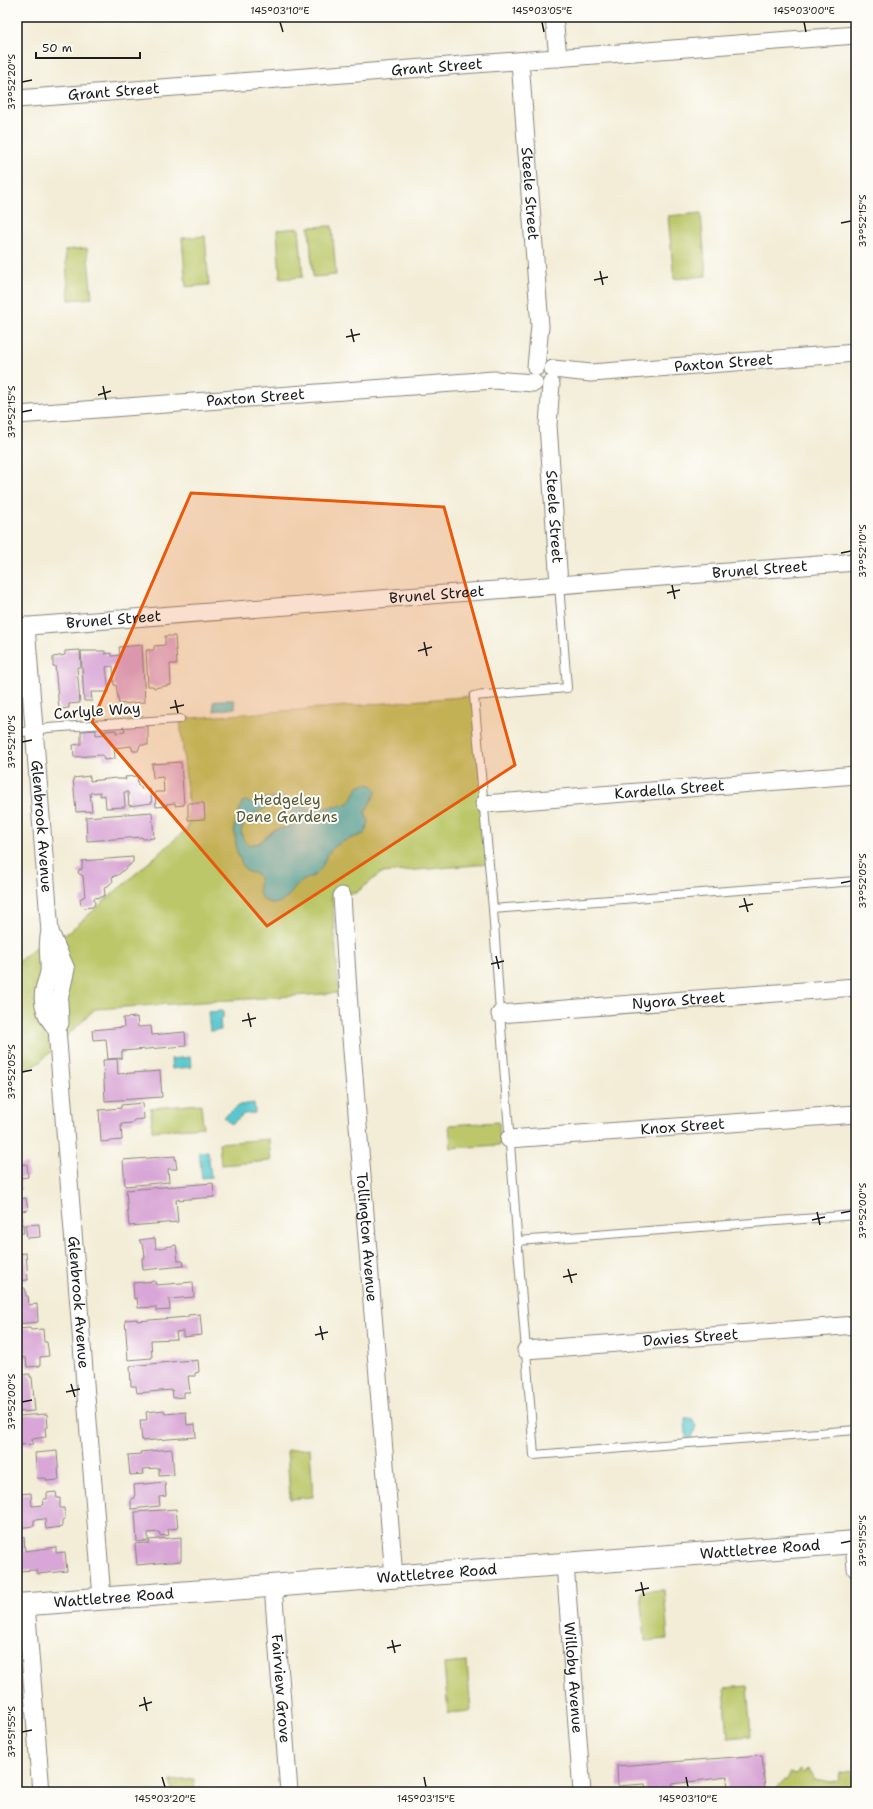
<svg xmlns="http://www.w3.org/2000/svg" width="873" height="1809" viewBox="0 0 873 1809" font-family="'Shantell Sans',sans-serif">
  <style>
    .green { fill: #bbc769; stroke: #6c7242 }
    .water { fill: #5ac7cf; stroke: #3b7276; fill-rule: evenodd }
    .building { fill: #d9a7d7 }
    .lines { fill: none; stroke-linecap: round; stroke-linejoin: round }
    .lane-casing { stroke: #88847a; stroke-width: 10 }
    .street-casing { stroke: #88847a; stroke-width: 19 }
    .secondary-casing { stroke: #88847a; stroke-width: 24 }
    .lane { stroke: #fff; stroke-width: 8 }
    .street { stroke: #fff; stroke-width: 17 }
    .secondary { stroke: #fff; stroke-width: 22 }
    .marked { fill: #e8590c; fill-opacity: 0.2; stroke: #e8590c; stroke-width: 3; stroke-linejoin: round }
    .ticks { fill: none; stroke: #1c1c1c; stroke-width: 1.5 }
    .labels { text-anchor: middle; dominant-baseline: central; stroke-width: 4; stroke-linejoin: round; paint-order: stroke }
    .street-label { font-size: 15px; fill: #1c1c1c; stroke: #fdfcf7 }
    .park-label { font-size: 15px; fill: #545837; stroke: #fdfcf7 }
    .neatline { fill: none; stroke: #1c1c1c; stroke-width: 1.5 }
    .ticks-label { font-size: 10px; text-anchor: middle; fill: #1c1c1c }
  </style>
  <rect width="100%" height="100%" fill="#fdfcf7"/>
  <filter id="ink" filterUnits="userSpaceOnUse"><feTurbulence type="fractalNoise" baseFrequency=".025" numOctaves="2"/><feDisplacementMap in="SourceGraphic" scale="8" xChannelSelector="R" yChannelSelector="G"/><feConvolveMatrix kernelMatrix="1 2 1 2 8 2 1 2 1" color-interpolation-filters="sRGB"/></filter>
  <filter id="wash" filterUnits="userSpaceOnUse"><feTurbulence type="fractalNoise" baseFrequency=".012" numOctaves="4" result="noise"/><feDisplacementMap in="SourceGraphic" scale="16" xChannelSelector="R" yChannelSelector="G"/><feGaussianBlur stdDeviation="0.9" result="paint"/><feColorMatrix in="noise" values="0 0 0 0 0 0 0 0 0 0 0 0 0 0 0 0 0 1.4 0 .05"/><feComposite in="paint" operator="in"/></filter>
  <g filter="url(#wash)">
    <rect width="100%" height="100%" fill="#f3edd7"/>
    <!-- green -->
    <path class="green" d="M701 213 706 276 674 279 668 216Z
      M332 226 336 275 313 277 309 227Z
      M299 228 303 277 280 279 277 230Z
      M205 236 209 285 186 287 182 238Z
      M87 248 92 298 69 300 65 250Z
      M474 696 488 864 381 873 356 893 332 895 339 993 95 1009 40 1062 17 1075V963L33 949 69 932 188 828V803L180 719Z
      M201 1104 203 1127 152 1131 151 1108Z
      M499 1122 500 1145 451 1148 449 1125Z
      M269 1139 271 1161 221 1165 219 1143Z
      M310 1448 313 1497 290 1499 287 1450Z
      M664 1590 668 1639 645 1641 641 1591Z
      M467 1662 471 1711 448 1713 444 1664Z
      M747 1686 751 1736 728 1738 724 1688Z
      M801 1770 804 1773 809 1770 814 1779 832 1782 838 1780 840 1773 852 1771 853 1792H773L784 1781H787L791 1772 796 1774Z
      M194 1779 195 1792H172L171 1781Z"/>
    <!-- water -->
    <path class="water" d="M219 700H234L235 708 214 711 213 702Z
      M366 784 372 785 377 791 365 812 369 822 364 834C354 838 342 840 333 848 326 854 325 864 319 871 315 877 307 878 301 882 291 889 284 911 266 901 252 893 265 881 256 874 253 872 248 873 245 870L237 853 234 827 242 802 246 801 251 803C265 798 278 795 292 802 296 804 299 807 303 808 310 810 339 807 346 804 352 801 355 793 358 787ZM267 807H284L298 817 293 826 274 830 259 843 249 845C245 843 243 840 242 836 238 821 257 813 267 807Z
      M223 1011V1018L220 1019 221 1030 210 1031 208 1012Z
      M190 1057 191 1067 172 1069 171 1059Z
      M254 1103 255 1113 244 1114 231 1124 224 1117 240 1105Z
      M208 1151 211 1177 202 1178 199 1152Z
      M685 1418H691L696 1426 692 1438H686Z"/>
    <g id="blocks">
      <!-- building -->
      <path class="building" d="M165 636H175L177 664H170L171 685 154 688 153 686H148L146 650H154V646L165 645Z
        M142 645 145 702 119 704 116 685H114L113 666 106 667 109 692H91L92 701H84L81 651H105V654L111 653 112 656 120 655 119 647Z
        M80 650 81 667H77L80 703 69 704V708L59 709 55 666H53V657L65 655V651Z
        M148 725V745H140L138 751H133L131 746 114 748 115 759 104 760 103 755 74 757 73 745 81 744V731L96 730V735L105 734V731L116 730V733L125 732 124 727Z
        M181 762 184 805 175 806V803L166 804 167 806 156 807 155 792H164L163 777 153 778 152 764Z
        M90 776V781L116 778 117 779H124L126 780 125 777 137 776 138 786H141V789L150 788 152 803 129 806 128 792H124L125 807 106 808 105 795 100 796V792L90 793 92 811 76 812 73 778Z
        M188 803H204L205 819 188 820Z
        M152 812 154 838 143 839 142 837 87 841 86 817Z
        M133 857V862L118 875 112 877 113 881 108 886 104 887 105 895 102 897 94 898 95 904 93 907 84 908 81 905 80 899 85 896 83 876 78 873 79 870 82 869V861Z
        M137 1017 138 1027 151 1026 152 1035 185 1032 186 1046 122 1051V1058L108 1059 106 1039 93 1040 92 1030 124 1027 123 1018Z
        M117 1059 118 1074 160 1071 162 1097 105 1101 103 1060Z
        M143 1103 144 1119 134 1120 132 1123 121 1124 122 1140 101 1142 99 1110 121 1108V1105Z
        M17 1133H19L21 1152H17Z
        M175 1156 177 1169H168L169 1182 125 1186 123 1160Z
        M27 1164 28 1177 20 1178 21 1190H17V1165Z
        M213 1183 214 1197 176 1200 178 1222 129 1226 126 1190Z
        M26 1198 28 1210 21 1211 24 1233H17V1199Z
        M39 1224 40 1237 27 1238 25 1225Z
        M155 1238 156 1249 176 1245 178 1261H183L184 1266 143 1270 142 1258H145L144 1248 139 1240Z
        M26 1253 28 1280 17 1281V1254Z
        M155 1281 156 1285 193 1282 194 1297 169 1299 170 1310 156 1311V1307L138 1308 137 1298 134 1299 133 1283Z
        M17 1288H25L26 1296H28L29 1305 37 1304 38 1322 17 1324Z
        M200 1314 202 1335 183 1337V1331L176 1332 177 1339 151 1340 152 1358 128 1360 125 1320 137 1319V1321L188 1317V1315Z
        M30 1328 31 1330 43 1329 44 1342H47L49 1356 40 1357V1366L27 1367 26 1358 17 1357V1329Z
        M191 1360V1361L198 1360 199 1372 195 1373V1376H188L190 1392H184V1397L173 1398 172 1390 137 1393 136 1386H131L130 1366Z
        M30 1374V1377H32L35 1411 17 1412V1375Z
        M164 1410 165 1414 186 1412 187 1425 195 1424 196 1437 142 1441 140 1420H147L146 1412Z
        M47 1414 48 1427 45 1428 46 1437 32 1439 33 1444 19 1445V1441L17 1442V1416Z
        M172 1449 174 1475 159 1476V1468L143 1469 144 1474 130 1475 128 1455 141 1454 140 1452Z
        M57 1451 59 1480 47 1481 46 1478H37L35 1453Z
        M165 1482 166 1496 159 1497 160 1506 131 1509V1499L135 1498 134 1485Z
        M56 1492 57 1498H60V1508H64L65 1519 62 1520V1527L46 1529 45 1519 34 1520V1526L17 1528V1494L31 1493 32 1506 44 1505 43 1499H47V1493Z
        M176 1509 178 1528 168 1529 169 1535 160 1536 159 1532 148 1533V1541L137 1542 135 1512Z
        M24 1537 25 1551 56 1547V1553L65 1552 67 1571 38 1574 37 1570 17 1571V1538Z
        M181 1537V1561L137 1565 135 1544 150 1543 149 1540Z
        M762 1755 765 1789 728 1791 727 1777 672 1784V1792H646L645 1784 618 1786 617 1766Z"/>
    </g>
  </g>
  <g filter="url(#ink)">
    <use href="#blocks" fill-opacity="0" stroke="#88847a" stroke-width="1"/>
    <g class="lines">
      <defs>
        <path id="lane" d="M559 584 567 688 474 696 493 909 501 1027 534 1455 856 1430
          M17 733 48 728 180 719
          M493 909 856 881
          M517 1241 856 1215"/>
        <g id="street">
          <path d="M554 17 558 58"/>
          <path id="s1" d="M520 61 540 326 536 367"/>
          <path id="s2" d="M17 99 856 35"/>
          <path id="s3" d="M553 369 591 373 856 353"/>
          <path id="s4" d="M551 384 548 425 559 584"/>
          <path id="s5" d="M17 415 494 380 534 383"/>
          <path id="s6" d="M26 626 50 932C46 945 50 958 49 972 48 978 45 984 44 990 41 1004 47 1019 57 1029"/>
          <path id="s7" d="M17 627 856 562"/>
          <path id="s8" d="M484 804 856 775"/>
          <path id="s9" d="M342 896 351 1038 394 1577"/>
          <path id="s10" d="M50 932 66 969 59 1000 60 1023 57 1029 102 1598"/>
          <path id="s11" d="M500 1014 856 987"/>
          <path id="s12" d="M509 1139 856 1114"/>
          <path id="s13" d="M526 1350 856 1325"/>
          <path d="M854 1542 856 1569"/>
          <path id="s14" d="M565 1564 582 1792"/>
          <path id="s15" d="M273 1586 289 1792"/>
          <path d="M26 1604 41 1792"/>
        </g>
        <g id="secondary">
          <path id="s16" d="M17 1605 856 1542"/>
        </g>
      </defs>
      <!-- lane casing -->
      <use href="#lane" class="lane-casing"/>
      <!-- street casing -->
      <use href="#street" class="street-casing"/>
      <!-- secondary casing -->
      <use href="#secondary" class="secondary-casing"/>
      <!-- lane -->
      <use href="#lane" class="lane"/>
      <!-- street -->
      <use href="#street" class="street"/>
      <!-- secondary -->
      <use href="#secondary" class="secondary"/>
    </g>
  </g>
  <!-- marked area -->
  <path class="marked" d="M191 493 444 507 515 765 267 926 92 722Z"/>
  <!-- ticks -->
  <path class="ticks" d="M280 22 283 32M542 22 544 32M804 22 806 32M22 82 32 80M841 223 851 221M600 271 603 285M594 280 608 277M351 329 354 342M346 337 360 334M103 386 106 400M98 395 111 391M22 412 32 410M841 553 851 551M672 585 675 599M667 593 680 590M424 642 427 656M418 651 432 647M175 700 178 713M170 708 184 705M22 742 32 740M841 883 851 881M744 898 748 912M739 907 753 904M496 956 499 969M491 964 504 961M248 1013 251 1027M242 1021 256 1018M22 1072 32 1070M817 1212 820 1225M841 1213 851 1211M812 1220 825 1217M568 1269 572 1283M563 1277 577 1274M320 1326 323 1340M315 1335 328 1332M71 1384 75 1397M66 1392 80 1389M22 1402 32 1400M841 1543 851 1541M641 1582 644 1596M635 1591 649 1588M392 1640 395 1653M387 1648 401 1645M144 1697 147 1711M139 1706 152 1702M22 1732 32 1730M162 1777 165 1787M424 1777 426 1787M686 1777 688 1787"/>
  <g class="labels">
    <!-- street labels -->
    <g class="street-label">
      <text stroke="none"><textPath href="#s2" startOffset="421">Grant Street</textPath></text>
      <text stroke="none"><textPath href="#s2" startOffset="97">Grant Street</textPath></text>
      <text stroke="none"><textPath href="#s1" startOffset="133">Steele Street</textPath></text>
      <text stroke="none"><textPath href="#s3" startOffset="171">Paxton Street</textPath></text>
      <text stroke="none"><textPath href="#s5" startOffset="239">Paxton Street</textPath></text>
      <text stroke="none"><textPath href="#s4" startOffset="133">Steele Street</textPath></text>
      <text stroke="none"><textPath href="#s7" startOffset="745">Brunel Street</textPath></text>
      <text stroke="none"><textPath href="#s7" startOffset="421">Brunel Street</textPath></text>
      <text stroke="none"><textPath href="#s7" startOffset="97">Brunel Street</textPath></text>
      <text transform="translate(97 711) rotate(-4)">Carlyle Way</text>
      <text stroke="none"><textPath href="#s8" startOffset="186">Kardella Street</textPath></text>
      <text stroke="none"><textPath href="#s6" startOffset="201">Glenbrook Avenue</textPath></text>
      <text stroke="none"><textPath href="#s11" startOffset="179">Nyora Street</textPath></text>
      <text stroke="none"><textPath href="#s12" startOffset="174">Knox Street</textPath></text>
      <text stroke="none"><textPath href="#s9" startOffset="342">Tollington Avenue</textPath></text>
      <text stroke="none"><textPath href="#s10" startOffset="376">Glenbrook Avenue</textPath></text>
      <text stroke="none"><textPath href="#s13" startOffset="165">Davies Street</textPath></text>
      <text stroke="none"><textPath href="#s16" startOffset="745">Wattletree Road</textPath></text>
      <text stroke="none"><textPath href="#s16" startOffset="421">Wattletree Road</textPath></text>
      <text stroke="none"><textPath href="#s16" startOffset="97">Wattletree Road</textPath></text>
      <text stroke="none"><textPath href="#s14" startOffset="114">Willoby Avenue</textPath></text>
      <text stroke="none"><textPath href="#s15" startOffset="103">Fairview Grove</textPath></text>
    </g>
    <!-- park labels -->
    <g class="park-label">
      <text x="287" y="800">Hedgeley<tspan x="287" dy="17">Dene Gardens</tspan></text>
    </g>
  </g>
  <!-- margin -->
  <rect width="873" height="1809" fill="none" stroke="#fdfcf7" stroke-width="44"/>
  <!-- scale -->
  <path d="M36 52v6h104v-6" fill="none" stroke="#1c1c1c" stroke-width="2"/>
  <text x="42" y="52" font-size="12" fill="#1c1c1c" stroke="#fdfcf7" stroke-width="3" paint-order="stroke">50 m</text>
  <rect x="22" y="22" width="829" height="1765" class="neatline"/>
  <g class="ticks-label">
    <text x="280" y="14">145°03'10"E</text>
    <text x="542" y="14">145°03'05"E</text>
    <text x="804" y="14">145°03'00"E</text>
    <text transform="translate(11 82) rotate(-90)" y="4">37°52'20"S</text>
    <text transform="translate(862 221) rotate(-90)" y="4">37°52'15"S</text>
    <text transform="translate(11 412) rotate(-90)" y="4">37°52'15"S</text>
    <text transform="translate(862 551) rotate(-90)" y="4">37°52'10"S</text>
    <text transform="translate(11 742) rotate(-90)" y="4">37°52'10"S</text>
    <text transform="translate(862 881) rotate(-90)" y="4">37°52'05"S</text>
    <text transform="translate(11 1072) rotate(-90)" y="4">37°52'05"S</text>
    <text transform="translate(862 1211) rotate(-90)" y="4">37°52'00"S</text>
    <text transform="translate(11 1402) rotate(-90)" y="4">37°52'00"S</text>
    <text transform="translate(862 1541) rotate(-90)" y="4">37°51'55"S</text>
    <text transform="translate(11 1732) rotate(-90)" y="4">37°51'55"S</text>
    <text x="165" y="1802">145°03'20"E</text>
    <text x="426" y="1802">145°03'15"E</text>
    <text x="688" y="1802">145°03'10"E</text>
  </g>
</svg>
